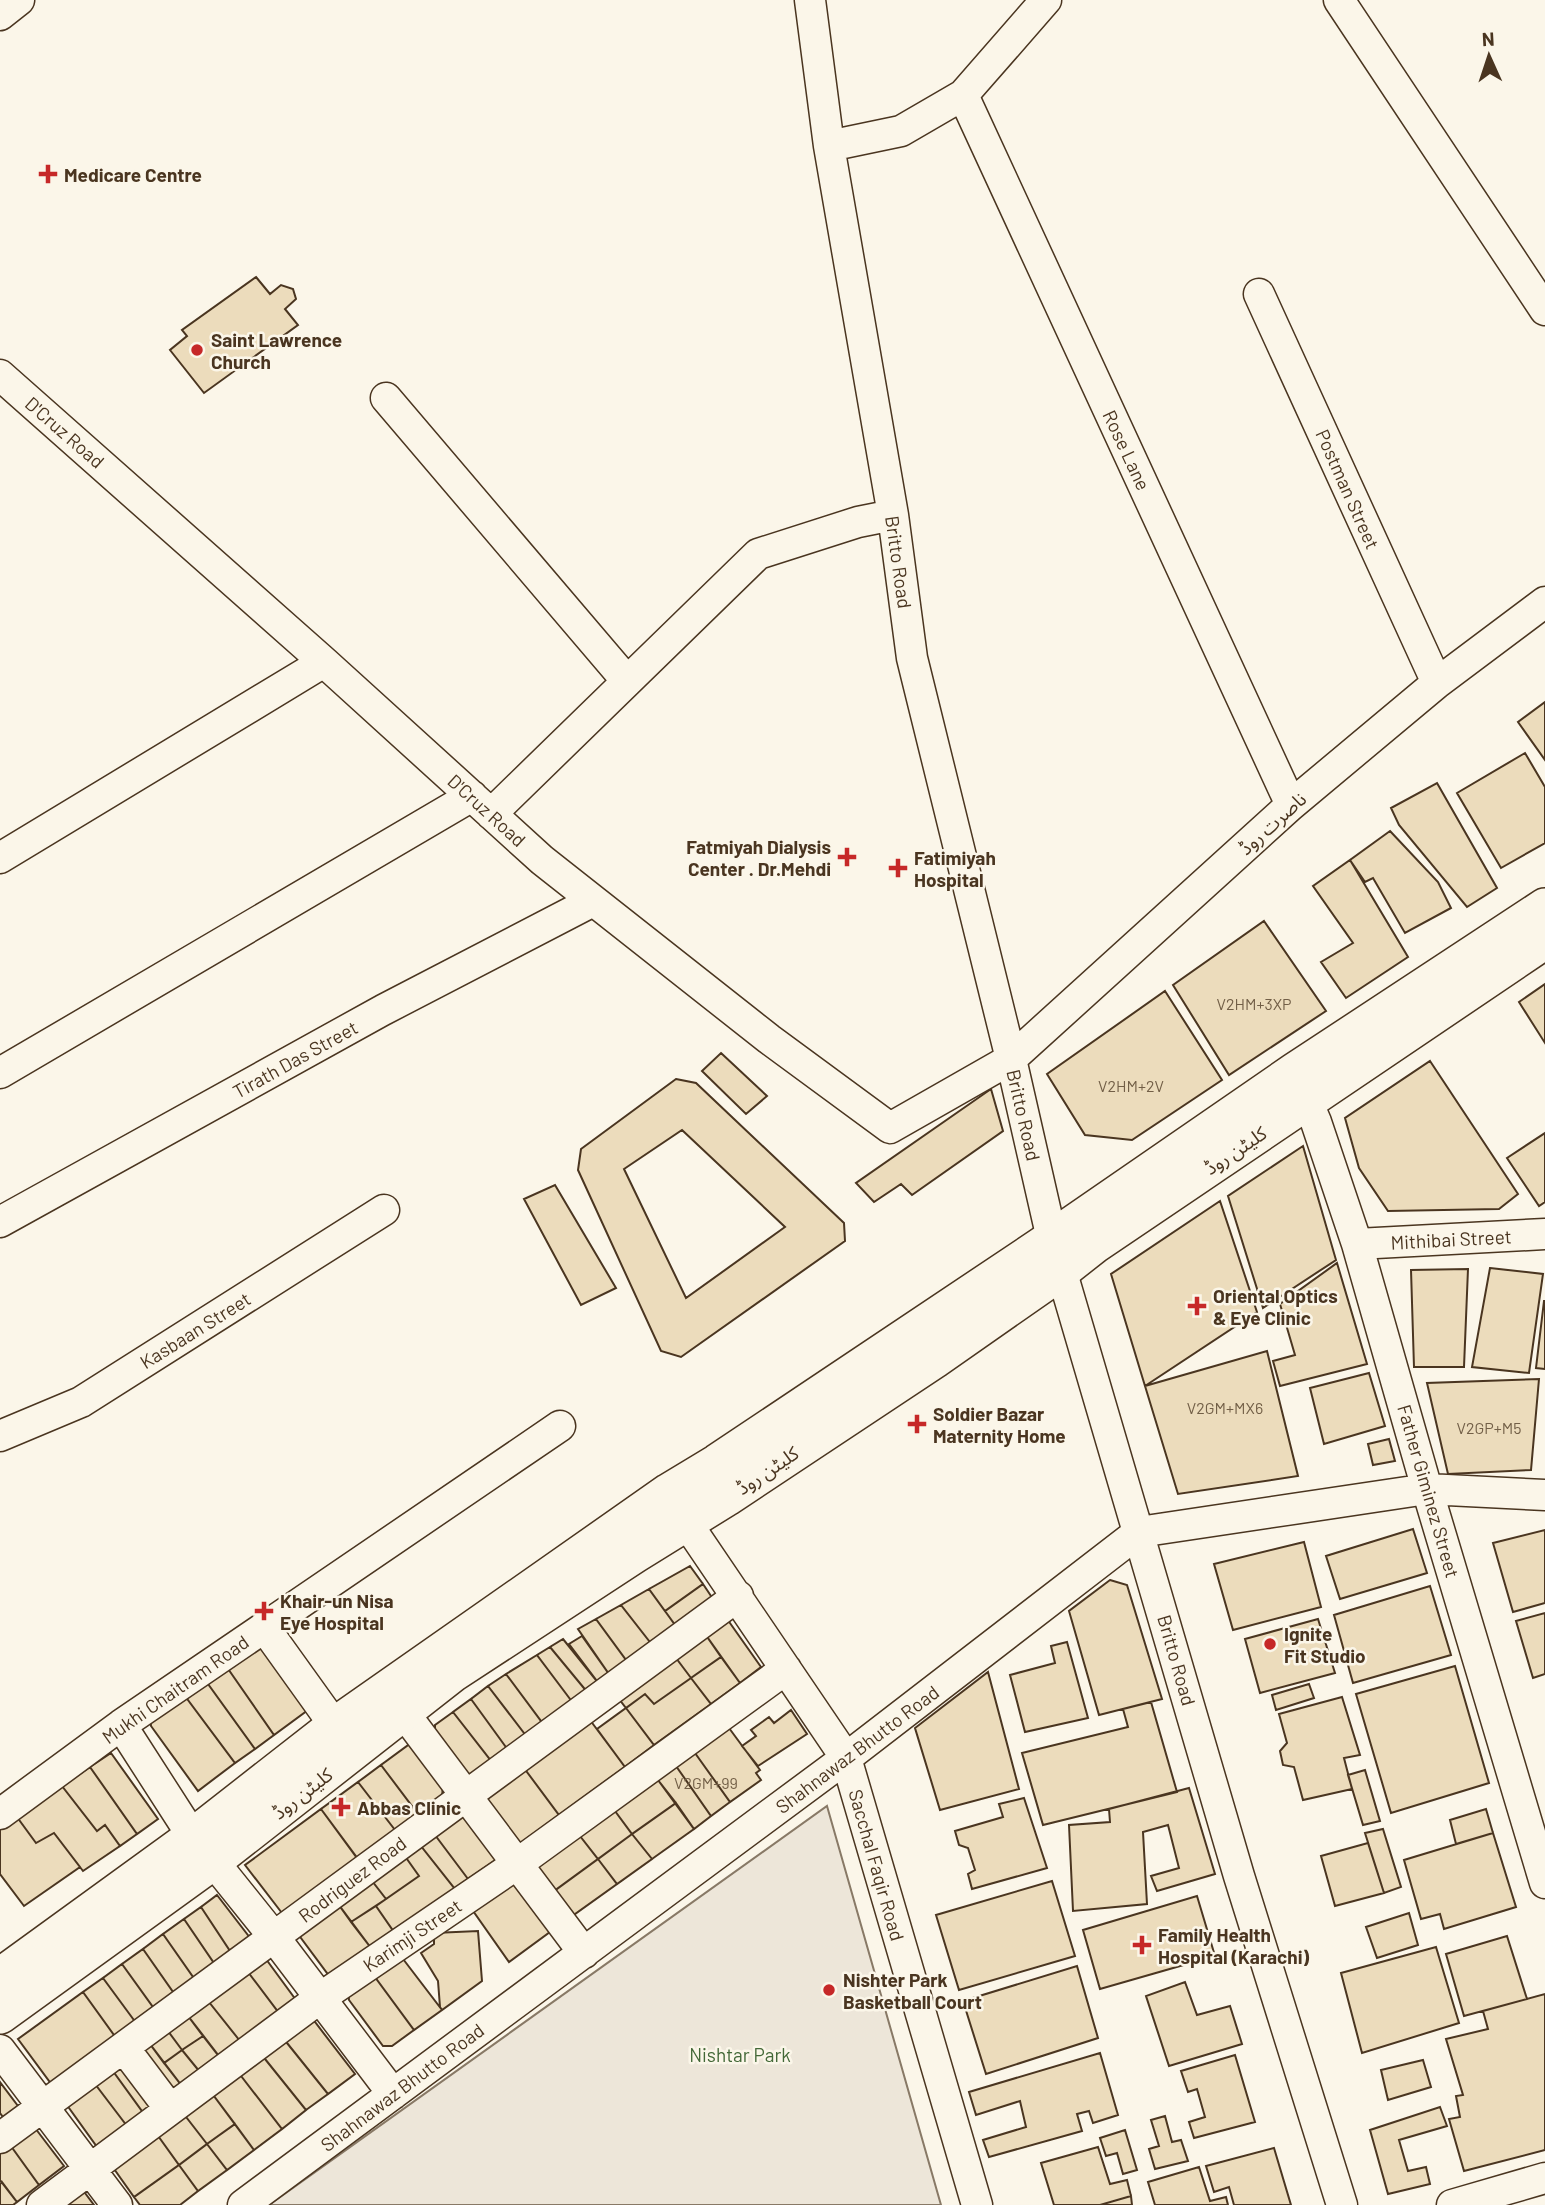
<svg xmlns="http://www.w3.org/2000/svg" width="1545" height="2205" viewBox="0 0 1545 2205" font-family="Barlow,'Noto Sans Arabic',sans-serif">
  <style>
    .green { fill: #ede6d9; stroke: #887966; stroke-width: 2 }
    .building { fill: #ecdcbc; stroke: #4a3520; stroke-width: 2; fill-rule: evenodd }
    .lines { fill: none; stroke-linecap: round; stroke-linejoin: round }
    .minor-casing { stroke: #4a3520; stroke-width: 33 }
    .major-casing { stroke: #4a3520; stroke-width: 40 }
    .minor { stroke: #fbf6e9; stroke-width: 30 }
    .major { stroke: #fbf6e9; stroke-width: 37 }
    .poi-dot { fill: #c62828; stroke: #fbf6e9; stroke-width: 2.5 }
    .labels { text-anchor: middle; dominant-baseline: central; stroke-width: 5; stroke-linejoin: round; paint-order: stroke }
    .number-label { font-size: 16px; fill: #725f47 }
    .poi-label { font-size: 19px; font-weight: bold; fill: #4a3520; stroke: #fbf6e9; text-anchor: start }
    .street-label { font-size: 19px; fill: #4a3520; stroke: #fbf6e9 }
    .park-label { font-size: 19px; fill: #436837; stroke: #fbf6e9 }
  </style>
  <rect width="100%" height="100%" fill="#fbf6e9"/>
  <!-- green -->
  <path class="green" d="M827 1806 941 2205H269Z"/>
  <!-- building -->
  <path class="building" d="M256 277 270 294 281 285 293 289 296 299 285 309 298 325 204 393 170 350 187 336 182 330Z
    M1545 702V760L1518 722Z
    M1525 753 1545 787V843L1501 868 1457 793Z
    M1437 783 1497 888 1467 907 1399 825 1391 808Z
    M1390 831 1438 882 1451 908 1405 933 1373 878 1365 882 1350 860Z
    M1350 860 1408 957 1346 998 1321 962 1353 943 1313 886Z
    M1264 921 1326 1011 1229 1075 1173 985Z
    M1545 984V1043L1519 1002Z
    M1165 991 1222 1080 1132 1140 1085 1135 1047 1074Z
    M721 1053 767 1096 746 1114 702 1071Z
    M1430 1061 1518 1194 1499 1209 1388 1211 1359 1168 1345 1118Z
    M676 1079 696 1083 844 1223 845 1241 681 1357 661 1351 578 1170 581 1149ZM682 1130 785 1227 686 1298 624 1169Z
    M991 1089 1003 1131 912 1195 901 1184 874 1202 856 1183Z
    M1545 1133V1202L1539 1206 1507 1158Z
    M1303 1146 1336 1260 1263 1308 1228 1196Z
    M555 1185 616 1288 581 1305 524 1199Z
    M1220 1201 1257 1312 1145 1386 1111 1274Z
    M1337 1263 1367 1364 1280 1386 1273 1361 1295 1355 1280 1304Z
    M1490 1268 1543 1274 1529 1373 1472 1367Z
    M1468 1269 1464 1367H1414L1411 1270Z
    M1544 1301H1545V1369L1536 1368Z
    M1267 1351 1298 1476 1178 1494 1145 1386Z
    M1369 1373 1385 1426 1324 1444 1310 1388Z
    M1539 1379 1531 1470 1448 1474 1427 1383Z
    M1389 1439 1395 1461 1373 1465 1368 1444Z
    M1413 1529 1427 1573 1340 1599 1326 1556Z
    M1545 1530V1603L1513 1612 1493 1543Z
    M1304 1542 1321 1607 1233 1630 1214 1564Z
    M690 1566 703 1584 665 1611 649 1589Z
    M1110 1580 1127 1585 1162 1699 1099 1715 1069 1611Z
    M703 1584 715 1602 678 1629 665 1611Z
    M1430 1586 1451 1655 1353 1683 1334 1615Z
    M649 1589 678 1629 653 1646 621 1605Z
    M621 1605 653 1646 629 1664 596 1619Z
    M1545 1613V1674L1533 1678 1516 1621Z
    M725 1616 761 1667 740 1683 703 1631Z
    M596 1619 629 1664 611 1677 578 1629Z
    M1318 1619 1335 1673 1260 1693 1245 1639Z
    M703 1631 721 1657 691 1678 673 1654Z
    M582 1636 611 1677 600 1685 569 1644Z
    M563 1639 600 1685 588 1693 550 1647Z
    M1067 1642 1088 1718 1025 1732 1010 1675 1055 1663 1051 1646Z
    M261 1645 308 1710 274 1735 224 1663Z
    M550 1647 588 1693 573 1703 537 1655Z
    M673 1654 691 1678 654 1704 645 1694 626 1708 616 1695Z
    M537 1655 573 1703 544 1725 506 1674Z
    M721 1657 740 1683 711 1704 691 1678Z
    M224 1663 274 1735 255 1749 203 1677Z
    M1455 1666 1489 1783 1391 1813 1356 1694Z
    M988 1672 1019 1789 940 1810 915 1728Z
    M506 1674 544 1725 527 1737 488 1686Z
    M203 1677 255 1749 235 1763 182 1692Z
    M691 1678 711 1704 654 1745 626 1708 645 1694 654 1704Z
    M1309 1684 1314 1698 1276 1710 1272 1695Z
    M488 1686 527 1737 508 1750 471 1699Z
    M182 1692 235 1763 198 1791 151 1726 150 1714Z
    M1342 1697 1360 1755 1344 1758 1352 1789 1303 1800 1294 1767 1283 1765 1280 1751 1287 1743 1279 1714Z
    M471 1699 508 1750 492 1762 453 1712Z
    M1151 1702 1177 1792 1043 1825 1022 1753 1128 1727 1123 1709Z
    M626 1708 654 1745 625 1767 597 1729Z
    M791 1710 807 1734 758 1766 742 1746 756 1736 751 1730 769 1717 774 1723Z
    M453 1712 492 1762 466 1781 435 1739V1725Z
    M587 1716 625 1767 559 1815 521 1764Z
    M729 1728 760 1770 756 1773 761 1780 730 1802 695 1753Z
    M411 1743 443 1785 442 1797 418 1814 381 1765Z
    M111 1753 158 1819 137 1834 90 1767Z
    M695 1753 730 1802 711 1816 676 1766Z
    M521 1764 559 1815 515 1847 477 1796Z
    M381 1765 418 1814 395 1830 358 1782Z
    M676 1766 711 1816 694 1829 658 1780Z
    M90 1767 137 1834 120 1846 105 1825 97 1831 62 1786Z
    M1365 1770 1380 1821 1363 1825 1348 1775Z
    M658 1780 676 1803 632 1834 615 1811Z
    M358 1782 395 1830 357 1858 321 1809Z
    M62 1786 97 1831 105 1825 120 1846 83 1871 54 1833 36 1843 17 1817Z
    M1189 1788 1215 1874 1157 1891 1151 1876 1179 1868 1168 1825 1143 1832 1147 1904 1073 1911 1069 1825 1110 1822 1109 1809Z
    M1024 1798 1047 1868 972 1889 968 1874 975 1870 968 1848 959 1845 955 1831 1003 1817 999 1804Z
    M676 1803 694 1829 652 1859 632 1834Z
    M464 1807 500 1857 468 1879 432 1831Z
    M321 1809 361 1863 285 1917 245 1865Z
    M1486 1809 1493 1833 1456 1844 1450 1820Z
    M615 1811 632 1834 598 1859 580 1836Z
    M17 1817 36 1843 54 1833 80 1867 24 1906 0 1874V1829Z
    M1383 1829 1401 1887 1384 1893 1365 1833Z
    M432 1831 468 1879 455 1889 417 1841Z
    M1493 1833 1516 1907 1444 1929 1440 1914 1421 1919 1404 1860Z
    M632 1834 652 1859 617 1884 598 1859Z
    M580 1836 598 1859 550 1894 533 1871Z
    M417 1841 455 1889 394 1932 376 1906 419 1876 402 1852Z
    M1368 1843 1384 1893 1335 1906 1321 1856Z
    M402 1852 419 1876 386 1899 369 1877Z
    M598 1859 617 1884 568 1919 550 1894Z
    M369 1877 386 1899 351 1922 336 1901Z
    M516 1877 554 1929 509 1962 471 1908Z
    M1052 1881 1075 1956 959 1990 936 1915Z
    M217 1895 254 1943 234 1957 201 1907Z
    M1197 1896 1215 1956 1100 1989 1083 1930Z
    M336 1901 371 1948 330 1977 295 1930Z
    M376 1906 394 1932 371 1948 351 1922Z
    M201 1907 234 1957 218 1969 184 1919Z
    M1409 1913 1418 1945 1377 1958 1366 1927Z
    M184 1919 218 1969 198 1984 163 1934Z
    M478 1931 482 1981 442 2010 440 2007 438 1981 421 1953 434 1944V1933Z
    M163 1934 198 1984 178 1999 143 1949Z
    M1507 1936 1527 1999 1464 2016 1446 1954Z
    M1436 1947 1459 2023 1362 2053 1341 1973Z
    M143 1949 178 1999 158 2014 122 1964Z
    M263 1955 296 2000 279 2013 245 1968Z
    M400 1955 442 2010 414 2030 372 1973Z
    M122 1964 158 2014 139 2027 103 1978Z
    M1077 1966 1098 2038 986 2074 963 2001Z
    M245 1968 279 2013 240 2041 205 1997Z
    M372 1973 414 2030 392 2046H383L349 2000 348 1989Z
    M103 1978 139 2027 119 2042 83 1992Z
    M1185 1982 1197 2015 1230 2006 1242 2044 1169 2066 1146 1996Z
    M83 1992 119 2042 55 2089 18 2039Z
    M1545 1994V2150L1464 2171 1449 2119 1460 2117 1456 2096 1463 2095 1446 2039 1488 2029 1483 2011Z
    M205 1997 240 2041 219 2056 185 2012Z
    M185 2012 203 2036 182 2050 165 2027Z
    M306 2020 315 2022 355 2074 328 2094 283 2038Z
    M165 2027 182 2050 164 2063 147 2040Z
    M203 2036 224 2063 204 2077 182 2050Z
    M283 2038 328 2094 306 2110 261 2054Z
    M147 2040 185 2090 170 2101 132 2051Z
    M182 2050 204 2077 185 2090 164 2063Z
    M1100 2053 1118 2115 1093 2123 1089 2111 1077 2114 1082 2131 989 2157 983 2140 1026 2127 1020 2101 976 2115 969 2092Z
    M261 2054 306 2110 282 2129 238 2072Z
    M1235 2055 1255 2122 1194 2138 1189 2122 1205 2117 1197 2089 1188 2092 1181 2071Z
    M126 2056 163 2106 147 2118 110 2067Z
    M1423 2060 1431 2087 1388 2100 1381 2070Z
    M110 2067 147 2118 130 2130 92 2080Z
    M238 2072 282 2129 254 2150 211 2092Z
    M92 2080 130 2130 100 2151 64 2101Z
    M0 2082 21 2110 6 2121 0 2113Z
    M211 2092 235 2124 207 2144 183 2113Z
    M1440 2107 1447 2126 1399 2140 1408 2171 1426 2167 1430 2184 1388 2194 1370 2130Z
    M183 2113 207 2144 179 2165 156 2133Z
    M1165 2116 1172 2142 1181 2140 1188 2161 1155 2169 1149 2149 1159 2146 1151 2120Z
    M32 2124 64 2166 39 2185 8 2142Z
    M235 2124 254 2150 227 2170 207 2144Z
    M1125 2130 1137 2170 1123 2174 1117 2153 1106 2156 1100 2138Z
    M156 2133 179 2165 134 2197 112 2166Z
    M8 2142 39 2185 17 2202 0 2180V2148Z
    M207 2144 227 2170 198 2191 179 2165Z
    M1098 2147 1110 2184 1127 2180 1131 2196 1100 2205H1054L1041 2163Z
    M1274 2148 1291 2205H1234L1229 2187 1214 2192 1206 2166Z
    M179 2165 198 2191 180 2205H140L134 2197Z
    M1199 2167 1210 2201 1226 2197 1228 2205H1155L1148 2182Z
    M2 2182 17 2202 13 2205H0V2184Z
    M82 2189 94 2205H64Z
    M1131 2196 1132 2205H1100Z"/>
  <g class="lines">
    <defs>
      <path id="minor" d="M810 0 829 146 893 515 912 658 1011 1059 1052 1239 1239 1876 1342 2205
        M1339 0 1545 310
        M0 15 19 0
        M963 95 1291 805
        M829 146 901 131 963 95 1046 0
        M1259 294 1437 683
        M0 375 324 662 542 860 769 1039 890 1128 1011 1059 1291 805 1437 683 1545 602
        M386 398 627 681
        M491 814 758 554 858 522 893 515
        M0 858 324 662
        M0 1073 472 796
        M1307 1101 1316 1122 1357 1244 1427 1489 1545 1883
        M0 1222 383 1010 593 901
        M1357 1244 1545 1234
        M0 1436 81 1402 384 1210
        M686 1522 846 1758 977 2205
        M264 1627 335 1726
        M404 1713 584 1953
        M121 1725 193 1837
        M0 1814 121 1725 560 1426
        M213 1861 274 1937 393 2094
        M124 2048 170 2109
        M0 2050 117 2205
        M0 2138 738 1596
        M42 2205 320 1998 517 1864 786 1669
        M243 2205 846 1758 1139 1532 1427 1489 1545 1495
        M1452 2205 1545 2178"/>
      <path id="major" d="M0 1977 193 1837 335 1726 669 1492 717 1463 1052 1239 1294 1072 1545 907
        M0 2015 213 1861 453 1673 635 1554 727 1497 935 1359 1061 1271 1094 1245 1545 940"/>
    </defs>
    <!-- minor casing -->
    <use href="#minor" class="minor-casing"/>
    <!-- major casing -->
    <use href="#major" class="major-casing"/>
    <!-- minor -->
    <use href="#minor" class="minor"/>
    <!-- major -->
    <use href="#major" class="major"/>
  </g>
  <!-- markers -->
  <g class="poi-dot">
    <path d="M44.5 163.5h7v7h7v7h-7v7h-7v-7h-7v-7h7z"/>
    <circle cx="197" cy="350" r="7"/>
    <path d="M843.5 846.5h7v7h7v7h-7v7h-7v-7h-7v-7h7z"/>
    <path d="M894.5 857.5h7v7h7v7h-7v7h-7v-7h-7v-7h7z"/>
    <path d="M1193.5 1295.5h7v7h7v7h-7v7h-7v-7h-7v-7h7z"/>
    <path d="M913.5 1413.5h7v7h7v7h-7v7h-7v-7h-7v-7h7z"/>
    <path d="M260.5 1600.5h7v7h7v7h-7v7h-7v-7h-7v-7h7z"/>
    <circle cx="1270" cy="1644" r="7"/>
    <path d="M337.5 1796.5h7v7h7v7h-7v7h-7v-7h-7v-7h7z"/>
    <path d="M1138.5 1934.5h7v7h7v7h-7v7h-7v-7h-7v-7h7z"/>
    <circle cx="829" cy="1990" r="7"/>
  </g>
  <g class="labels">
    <!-- number labels -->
    <g class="number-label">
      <text x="1254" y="1003">V2HM+3XP</text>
      <text x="1131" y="1085">V2HM+2V</text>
      <text x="1225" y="1407">V2GM+MX6</text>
      <text x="1489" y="1427">V2GP+M5</text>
      <text x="706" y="1782">V2GM+99</text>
    </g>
    <!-- poi labels -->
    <g class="poi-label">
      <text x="64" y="174">Medicare Centre</text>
      <text x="211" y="339">Saint Lawrence<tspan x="211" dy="22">Church</tspan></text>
      <text x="831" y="846" text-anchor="end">Fatmiyah Dialysis<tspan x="831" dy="22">Center . Dr.Mehdi</tspan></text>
      <text x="914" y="857">Fatimiyah<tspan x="914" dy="22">Hospital</tspan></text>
      <text x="1213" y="1295">Oriental Optics<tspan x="1213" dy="22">&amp; Eye Clinic</tspan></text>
      <text x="933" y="1413">Soldier Bazar<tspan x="933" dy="22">Maternity Home</tspan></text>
      <text x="280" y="1600">Khair-un Nisa<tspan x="280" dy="22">Eye Hospital</tspan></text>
      <text x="1284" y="1633">Ignite<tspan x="1284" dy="22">Fit Studio</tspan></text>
      <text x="357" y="1807">Abbas Clinic</text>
      <text x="1158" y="1934">Family Health<tspan x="1158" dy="22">Hospital (Karachi)</tspan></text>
      <text x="843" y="1979">Nishter Park<tspan x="843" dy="22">Basketball Court</tspan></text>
    </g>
    <!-- street labels -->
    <g class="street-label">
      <text transform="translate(65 432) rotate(41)">D'Cruz Road</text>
      <text transform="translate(1127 450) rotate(65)">Rose Lane</text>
      <text transform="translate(1348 489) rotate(66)">Postman Street</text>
      <text transform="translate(899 562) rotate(82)">Britto Road</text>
      <text transform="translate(487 810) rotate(42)">D'Cruz Road</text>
      <text transform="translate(1272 823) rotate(-42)">ناصرت روڈ</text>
      <text transform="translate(295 1059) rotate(-29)">Tirath Das Street</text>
      <text transform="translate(1024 1115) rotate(77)">Britto Road</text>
      <text transform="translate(1235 1150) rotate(-34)">کلیٹن روڈ</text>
      <text transform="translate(1451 1239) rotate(-3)">Mithibai Street</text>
      <text transform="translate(195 1330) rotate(-32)">Kasbaan Street</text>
      <text transform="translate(767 1470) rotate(-34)">کلیٹن روڈ</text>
      <text transform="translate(1429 1491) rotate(74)">Father Giminez Street</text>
      <text transform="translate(1177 1660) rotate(74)">Britto Road</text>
      <text transform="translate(175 1689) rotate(-35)">Mukhi Chaitram Road</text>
      <text transform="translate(857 1749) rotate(-37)">Shahnawaz Bhutto Road</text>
      <text transform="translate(302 1793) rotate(-38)">کلیٹن روڈ</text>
      <text transform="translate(877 1865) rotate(74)">Sacchal Faqir Road</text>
      <text transform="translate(352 1879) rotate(-37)">Rodriguez Road</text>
      <text transform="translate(412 1935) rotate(-34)">Karimji Street</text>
      <text transform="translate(402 2087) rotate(-37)">Shahnawaz Bhutto Road</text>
    </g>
    <!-- park labels -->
    <g class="park-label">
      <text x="740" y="2054">Nishtar Park</text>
    </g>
  </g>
  <!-- north arrow -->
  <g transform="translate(1489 56) rotate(357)" stroke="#fbf6e9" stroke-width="5" paint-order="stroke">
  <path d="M0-5L12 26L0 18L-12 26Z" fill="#4a3520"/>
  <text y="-10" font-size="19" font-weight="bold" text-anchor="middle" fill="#4a3520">N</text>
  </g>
</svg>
